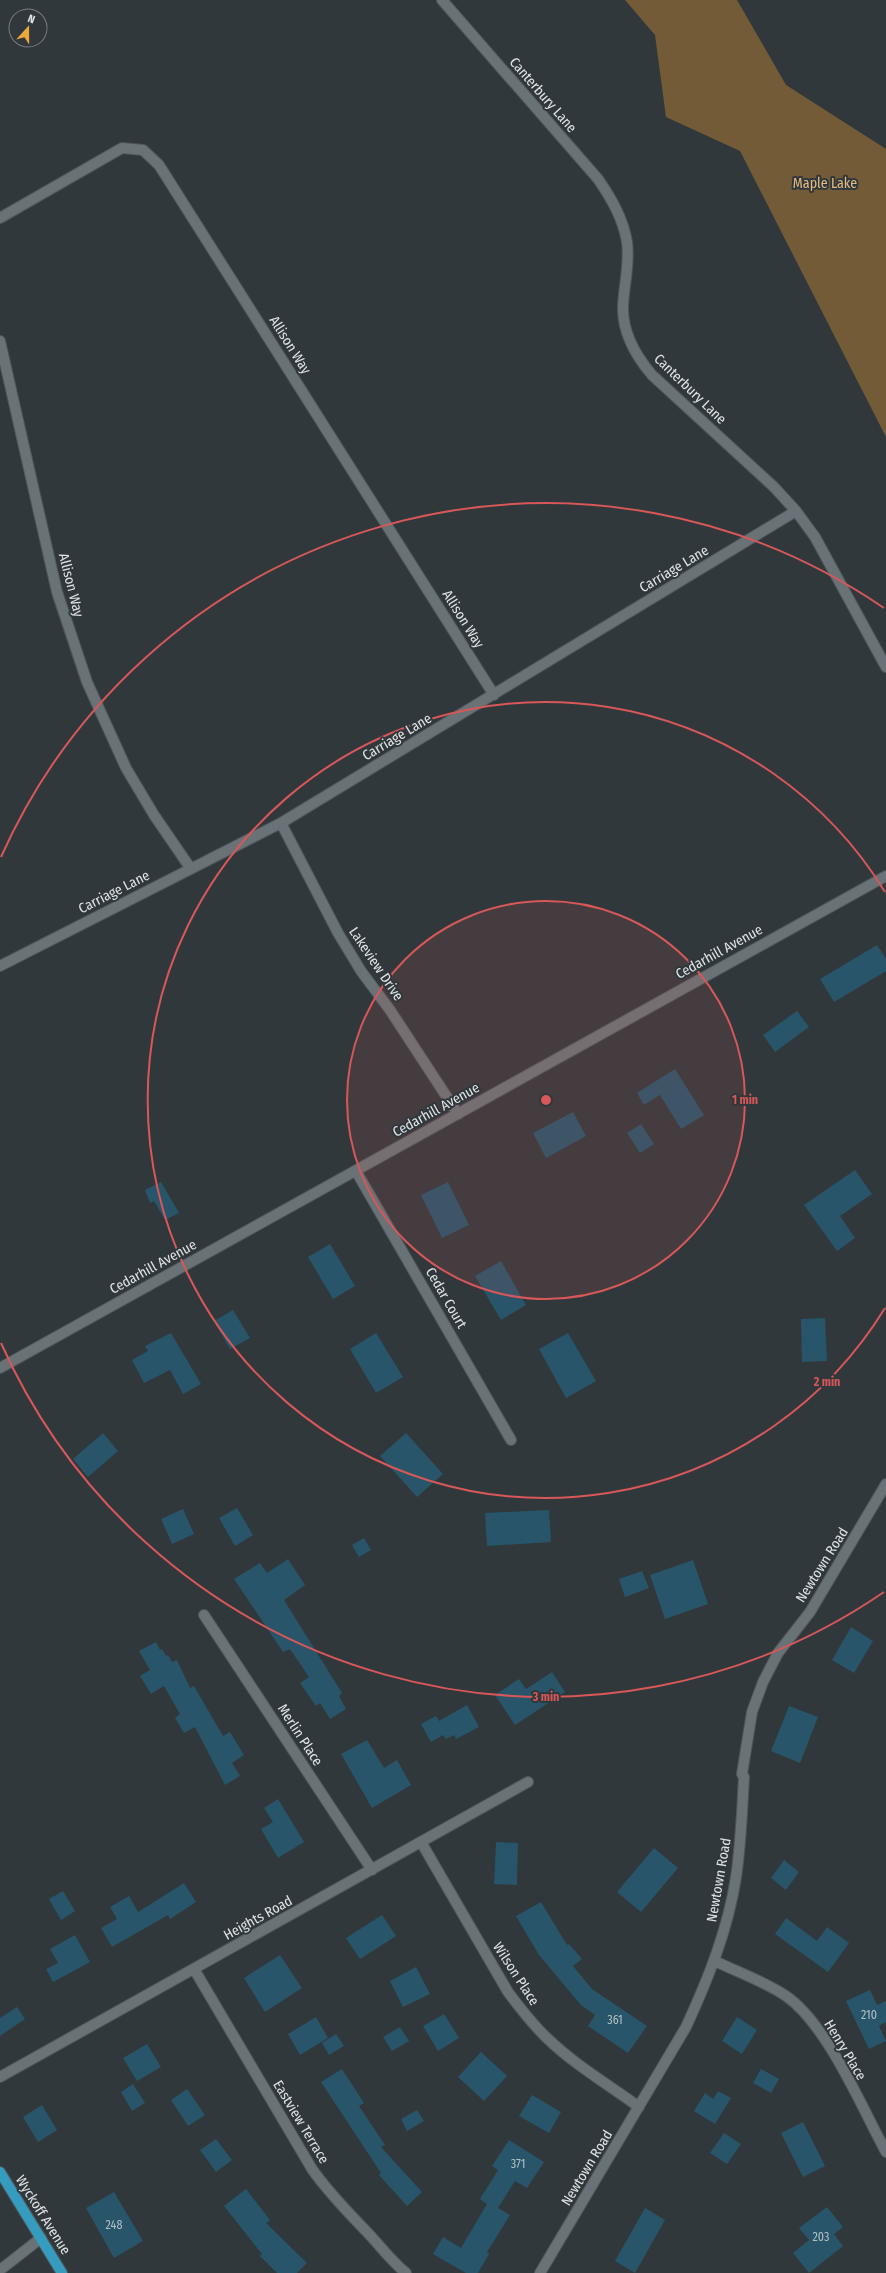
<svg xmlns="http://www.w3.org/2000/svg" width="886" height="2273" viewBox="0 0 886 2273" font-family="'Fira Sans Condensed',sans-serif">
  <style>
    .forest { fill: #735b38 }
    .building { fill: #285569 }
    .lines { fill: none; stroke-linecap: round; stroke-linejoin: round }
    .street-casing { stroke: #50565a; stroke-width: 12 }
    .secondary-casing { stroke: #50565a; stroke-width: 12 }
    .primary-casing { stroke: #50565a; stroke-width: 12 }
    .street { stroke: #697276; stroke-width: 10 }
    .secondary { stroke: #697276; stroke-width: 10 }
    .primary { stroke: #359bbf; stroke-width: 10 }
    .ring { fill: none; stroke: #d85758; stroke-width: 2 }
    .labels { text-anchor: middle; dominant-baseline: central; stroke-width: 4; stroke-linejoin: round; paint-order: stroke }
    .number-label { font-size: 12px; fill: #b1c0c7 }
    .street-label { font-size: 14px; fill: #dfe4e6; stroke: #31383c }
    .park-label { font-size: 14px; fill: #e5bb81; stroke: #31383c }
    .centre { fill: #d85758; stroke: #31383c; stroke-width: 2 }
    .ring-label { font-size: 12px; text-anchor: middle; font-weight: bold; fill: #d85758; stroke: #31383c; stroke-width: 4; stroke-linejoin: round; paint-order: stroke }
  </style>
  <rect width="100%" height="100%" fill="#31383c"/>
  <!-- forest -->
  <path class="forest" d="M625 0H737L786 85 886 149V437L740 151 666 117 655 35Z"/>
  <!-- building -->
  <path class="building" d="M877 945 886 959V971L834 1002 820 979Z
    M797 1011 809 1027 775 1052 763 1035Z
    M675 1069 704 1115 681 1129 660 1095 644 1105 637 1093Z
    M573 1112 586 1136 546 1158 533 1133Z
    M641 1124 654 1144 640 1153 627 1133Z
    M855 1170 872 1194 840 1216 855 1238 837 1251 804 1205Z
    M161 1182 179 1213 165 1220 154 1201 150 1203 145 1190Z
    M448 1182 469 1225 442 1238 421 1195Z
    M330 1244 355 1286 333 1299 308 1257Z
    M501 1261 526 1305 501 1320 475 1276Z
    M233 1310 250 1338 230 1349 214 1321Z
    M825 1318 827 1361 802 1362 801 1319Z
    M171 1333 201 1384 183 1394 170 1370 144 1383 132 1360 148 1351 145 1346Z
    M376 1333 403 1377 376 1393 350 1349Z
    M568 1333 596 1381 566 1398 539 1349Z
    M103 1433 118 1451 88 1477 73 1459Z
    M406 1433 443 1474 417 1497 380 1456Z
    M237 1508 253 1535 235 1546 219 1518Z
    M183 1509 194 1534 172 1544 161 1519Z
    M549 1510 551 1542 487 1546 485 1513Z
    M364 1538 371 1550 359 1557 352 1545Z
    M288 1559 305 1585 284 1600 342 1693 339 1696 346 1709 330 1719 320 1703 316 1706 300 1683 309 1677 290 1649 283 1652 234 1579 260 1563 267 1573Z
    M693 1560 708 1604 665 1619 650 1575Z
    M642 1571 649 1588 625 1597 619 1579Z
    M851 1627 873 1641 854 1673 832 1660Z
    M156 1642 160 1650 162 1649 166 1656 168 1655 172 1662 177 1660 190 1688 194 1686 223 1736 230 1732 244 1755 232 1763 240 1776 225 1785 195 1727 184 1733 175 1718 180 1714 164 1686 151 1694 140 1676 150 1670 139 1651Z
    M552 1672 565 1692 515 1725 495 1695 519 1679 526 1689Z
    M467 1705 479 1727 456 1739 454 1735 446 1739 443 1735 431 1742 421 1724 436 1716 439 1721Z
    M789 1706 818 1717 800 1763 771 1751Z
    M367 1740 384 1768 397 1760 411 1785 372 1808 341 1754Z
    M278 1799 304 1842 278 1858 261 1829 273 1822 264 1808Z
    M496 1842 518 1843 517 1885 494 1884Z
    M654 1848 678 1868 641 1912 617 1892Z
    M784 1860 799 1872 786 1890 771 1878Z
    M184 1883 196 1902 170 1919 168 1915 112 1947 101 1928 117 1919 110 1907 129 1896 138 1912Z
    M63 1891 75 1911 61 1920 49 1899Z
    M541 1902 567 1945 569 1944 582 1959 573 1966 592 1989 647 2026 628 2053 588 2026 595 2015 581 2005 539 1955 516 1916Z
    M382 1915 396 1936 360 1959 346 1938Z
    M786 1918 817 1941 827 1927 849 1943 828 1972 775 1934Z
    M75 1935 90 1962 53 1982 46 1969 58 1963 50 1949Z
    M280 1955 302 1988 265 2012 244 1978Z
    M416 1967 430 1994 403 2007 390 1981Z
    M870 1990 877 2005 886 2001V2022L879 2026 886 2041 869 2049 846 2001Z
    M17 2007 25 2019 0 2036V2018Z
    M444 2014 459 2038 438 2051 423 2026Z
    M316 2017 328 2038 300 2055 288 2034Z
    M737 2017 757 2030 742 2054 722 2041Z
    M400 2027 409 2041 392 2051 383 2037Z
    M336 2034 344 2046 329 2055 322 2043Z
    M147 2044 161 2067 137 2081 123 2058Z
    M481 2052 507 2076 484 2101 458 2077Z
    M342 2069 364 2103 359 2106 385 2145 381 2147 422 2192 407 2206 379 2175 381 2173 321 2082Z
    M761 2069 779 2079 771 2093 753 2083Z
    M133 2084 145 2103 132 2111 121 2092Z
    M187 2089 205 2115 188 2126 171 2100Z
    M718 2091 731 2098 715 2124 694 2111 705 2093 713 2099Z
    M532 2095 561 2112 549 2133 519 2116Z
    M42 2105 57 2130 38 2142 23 2117Z
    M417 2110 424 2121 407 2131 401 2119Z
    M803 2122 825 2166 803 2177 781 2133Z
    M724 2133 741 2144 727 2164 710 2153Z
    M216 2139 232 2160 216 2172 200 2150Z
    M509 2140 544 2162 527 2188 515 2181 498 2208 510 2215 487 2252 489 2254 478 2273H466L433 2254 443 2237 461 2248 487 2204 480 2199 498 2170 492 2166Z
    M246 2189 270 2220 266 2223 307 2263 297 2273H277L260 2256 262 2254 224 2206Z
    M114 2192 143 2241 114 2258 86 2208Z
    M827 2207 843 2227 834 2234 843 2246 809 2273 793 2253 809 2240 799 2228Z
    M645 2208 665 2220 635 2273 615 2261Z"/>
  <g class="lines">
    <defs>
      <path id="street" d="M442 0 598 179C611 198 623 218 627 242 630 264 624 284 623 306 622 332 636 356 652 375L774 487 796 511 815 537 886 667
        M0 218 122 148 143 150 159 165 494 695
        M0 341 57 592 87 682 126 768 154 815 191 869
        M281 823 338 933 361 971 390 1010 458 1114
        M0 966 281 823 796 511
        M356 1171 511 1440
        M204 1615 372 1870
        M421 1842 508 1992C520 2008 533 2025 548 2039 575 2065 609 2085 639 2107
        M715 1961C737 1972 766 1982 786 1996 827 2024 862 2108 886 2152
        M194 1969 312 2169C328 2192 346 2210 365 2230 379 2244 390 2260 406 2273
        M0 2077 528 1782
        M0 2270 41 2238
        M540 2273 686 2027C708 1979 728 1930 736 1877 741 1844 742 1811 744 1777L742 1774 752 1712 763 1682 778 1653 810 1612 886 1484"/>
      <path id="secondary" d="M0 1368 886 876"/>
      <path id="primary" d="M0 2172 62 2273"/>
    </defs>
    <!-- street casing -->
    <use href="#street" class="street-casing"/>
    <!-- secondary casing -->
    <use href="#secondary" class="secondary-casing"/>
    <!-- primary casing -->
    <use href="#primary" class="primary-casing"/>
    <!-- street -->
    <use href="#street" class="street"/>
    <!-- secondary -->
    <use href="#secondary" class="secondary"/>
    <!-- primary -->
    <use href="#primary" class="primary"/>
  </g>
  <!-- distance rings -->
  <circle cx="546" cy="1100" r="199" fill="#d85758" fill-opacity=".12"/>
  <g class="ring">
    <circle cx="546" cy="1100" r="199"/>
    <path d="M885 1308A398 398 0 1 1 885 892"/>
    <path d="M884 1592A597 597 0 0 1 1 1343M1 857A597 597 0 0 1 884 608"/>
  </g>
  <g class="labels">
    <!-- number labels -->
    <g class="number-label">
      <text x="869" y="2015">210</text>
      <text x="615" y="2020">361</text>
      <text x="518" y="2164">371</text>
      <text x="114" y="2225">248</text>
      <text x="821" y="2237">203</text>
    </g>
    <!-- street labels -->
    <g class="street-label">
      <text transform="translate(543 95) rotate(49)">Canterbury Lane</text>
      <text transform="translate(290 345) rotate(58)">Allison Way</text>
      <text transform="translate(690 389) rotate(44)">Canterbury Lane</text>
      <text transform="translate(674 569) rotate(-31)">Carriage Lane</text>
      <text transform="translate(71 585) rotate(76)">Allison Way</text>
      <text transform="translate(463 619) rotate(58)">Allison Way</text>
      <text transform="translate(397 737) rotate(-31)">Carriage Lane</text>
      <text transform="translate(114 892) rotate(-27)">Carriage Lane</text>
      <text transform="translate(719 952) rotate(-29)">Cedarhill Avenue</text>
      <text transform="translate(376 964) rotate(56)">Lakeview Drive</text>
      <text transform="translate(436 1110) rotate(-29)">Cedarhill Avenue</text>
      <text transform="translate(153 1267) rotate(-29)">Cedarhill Avenue</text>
      <text transform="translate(446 1298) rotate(60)">Cedar Court</text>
      <text transform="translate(822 1565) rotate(-58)">Newtown Road</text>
      <text transform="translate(300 1735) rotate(57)">Merlin Place</text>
      <text transform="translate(719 1880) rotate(-80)">Newtown Road</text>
      <text transform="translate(258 1918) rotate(-29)">Heights Road</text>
      <text transform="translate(516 1974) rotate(57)">Wilson Place</text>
      <text transform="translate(845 2050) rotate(59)">Henry Place</text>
      <text transform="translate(301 2122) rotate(59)">Eastview Terrace</text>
      <text transform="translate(587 2168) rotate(-59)">Newtown Road</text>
      <text transform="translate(43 2215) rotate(58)">Wyckoff Avenue</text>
    </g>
    <!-- park labels -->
    <g class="park-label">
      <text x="825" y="183">Maple Lake</text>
    </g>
  </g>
  <circle cx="546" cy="1100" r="6" class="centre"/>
  <g class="ring-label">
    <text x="745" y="1104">1 min</text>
    <text x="827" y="1386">2 min</text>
    <text x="546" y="1701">3 min</text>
  </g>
  <!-- north arrow -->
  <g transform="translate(28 28) rotate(21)"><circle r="19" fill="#31383c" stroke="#777d80"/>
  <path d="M0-3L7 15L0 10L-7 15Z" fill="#eca93b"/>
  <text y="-6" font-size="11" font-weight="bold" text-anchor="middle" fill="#dfe4e6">N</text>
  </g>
</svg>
